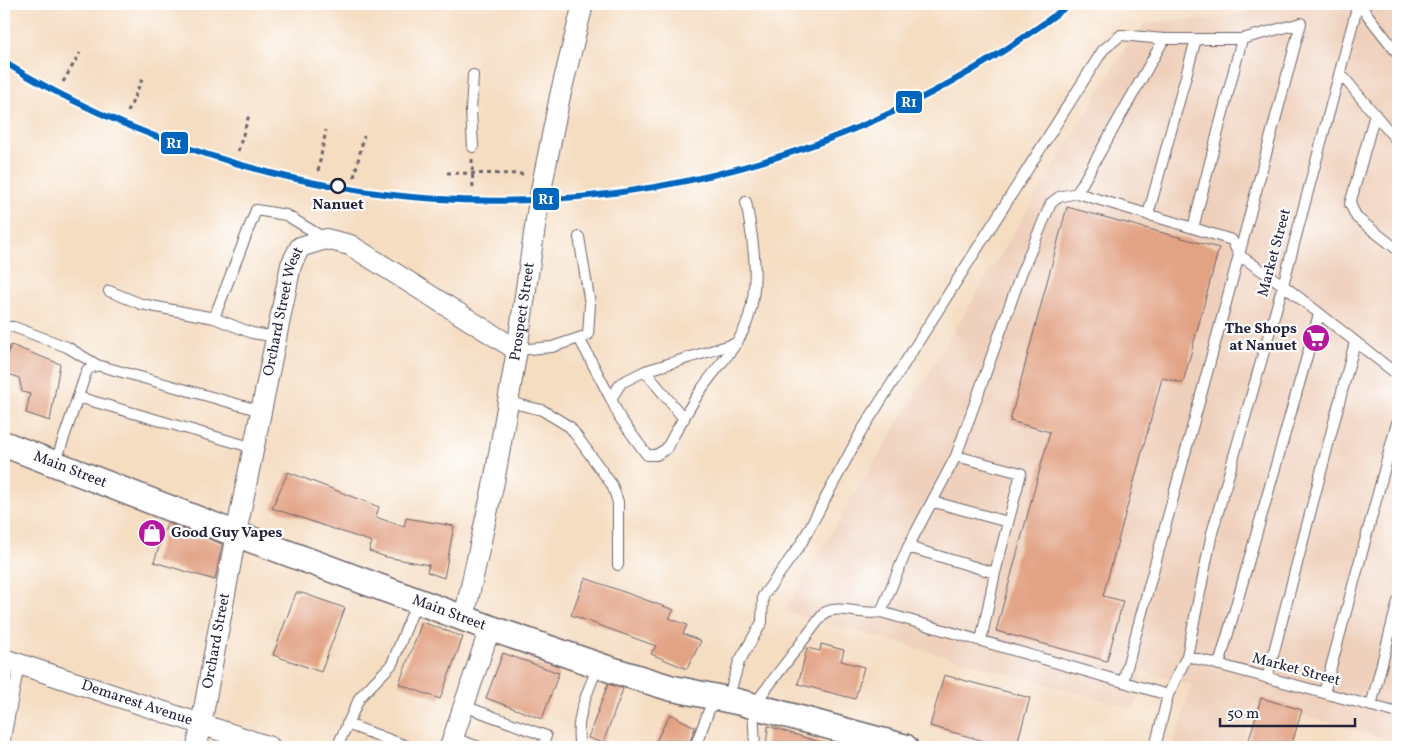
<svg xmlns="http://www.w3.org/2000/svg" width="1402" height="751" viewBox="0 0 1402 751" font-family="Vollkorn,serif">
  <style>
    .built { fill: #efd0bc }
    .building { fill: #e2a284 }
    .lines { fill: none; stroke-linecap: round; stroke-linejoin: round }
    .service-casing { stroke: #6c636a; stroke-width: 12 }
    .minor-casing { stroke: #6c636a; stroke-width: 22 }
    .tertiary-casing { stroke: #6c636a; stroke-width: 28 }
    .path { stroke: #6c636a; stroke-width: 3; stroke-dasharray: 4 4; stroke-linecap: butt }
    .service { stroke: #fff; stroke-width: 10 }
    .minor { stroke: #fff; stroke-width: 20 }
    .tertiary { stroke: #fff; stroke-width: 25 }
    .rail-1-casing { stroke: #fff; stroke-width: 10 }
    .rail-1 { stroke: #0065bd; stroke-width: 6 }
    .stop-dot { fill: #fff; stroke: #22223b; stroke-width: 2.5 }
    .labels { text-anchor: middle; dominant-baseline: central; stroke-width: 4.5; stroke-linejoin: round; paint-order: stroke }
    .stop-label { font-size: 15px; font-weight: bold; fill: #22223b; stroke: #fff }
    .street-label { font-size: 15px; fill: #22223b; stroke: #fff }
    .poi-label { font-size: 15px; font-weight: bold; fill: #22223b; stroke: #fff; text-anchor: end }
    .line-badge { stroke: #fff; stroke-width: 2 }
    .badge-label { font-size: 14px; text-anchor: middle; font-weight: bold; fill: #fff }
  </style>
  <rect width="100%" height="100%" fill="#fff"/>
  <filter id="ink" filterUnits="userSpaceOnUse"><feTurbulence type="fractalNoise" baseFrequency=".02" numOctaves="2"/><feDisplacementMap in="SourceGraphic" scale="10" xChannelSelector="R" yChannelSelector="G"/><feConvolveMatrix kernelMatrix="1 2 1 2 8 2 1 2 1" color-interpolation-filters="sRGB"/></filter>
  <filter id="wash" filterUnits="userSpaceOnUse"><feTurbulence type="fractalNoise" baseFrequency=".0096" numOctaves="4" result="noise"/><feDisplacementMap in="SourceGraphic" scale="20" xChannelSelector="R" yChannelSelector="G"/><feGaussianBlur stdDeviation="1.12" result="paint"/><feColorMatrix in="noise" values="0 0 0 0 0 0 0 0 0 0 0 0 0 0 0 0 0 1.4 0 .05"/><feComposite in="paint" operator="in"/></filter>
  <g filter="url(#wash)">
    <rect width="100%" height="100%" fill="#f5ddc2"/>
    <!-- built -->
    <path class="built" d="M1263 4H1398V742L1254 702 1241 747H1174L1191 685 1143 671 1135 709 784 611 1123 52 1136 34 1145 24 1169 20 1223 19Z"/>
    <g id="blocks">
      <!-- building -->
      <path class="building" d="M1067 207 1219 248 1183 383 1162 378 1103 596 1123 601 1107 661 996 631 1050 432 1010 421Z
        M11 345 60 364 50 421 26 413 30 394 22 392 19 378 4 372V361Z
        M288 472 379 507 376 517 404 527 406 518 454 526 444 578 427 572 429 565 386 557 369 551 372 542 272 508Z
        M167 523 222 544 215 580 154 562Z
        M585 578 674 610 669 618 687 625 683 634 701 641 687 669 651 654 656 646 571 615Z
        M296 593H302L345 608 321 672 273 655Z
        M422 622 463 637 440 699 399 684Z
        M821 644 844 650 841 661 864 667 855 699 798 684 807 648 820 651Z
        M503 653 559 673 542 719 486 698Z
        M944 675 1030 698 1016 747H1006L930 726Z
        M608 684 623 689 603 743 588 738Z
        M1261 698 1302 710 1291 747H1247Z
        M670 714 695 727 688 747H653Z
        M768 726 826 744 825 747H766Z"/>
    </g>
  </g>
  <g filter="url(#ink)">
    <use href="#blocks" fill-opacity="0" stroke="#6c636a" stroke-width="1"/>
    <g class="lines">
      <defs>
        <path id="service" d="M1359 4 1398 54
          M1340 73 1398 142
          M473 75 471 111 473 147
          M1375 114 1350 204 1357 218 1398 250
          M1148 215 1196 39
          M1193 228 1232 240 1239 255
          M1239 255 1301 23 1242 39 1193 228 1077 193 1164 39H1242
          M109 291 141 304 214 318
          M4 330 6 327H14L67 347 97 365
          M277 337 252 333 214 318 256 210 286 215 326 239
          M579 338 611 399
          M737 343 645 371 621 383 611 399 620 418 647 455H656L666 449C677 430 688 409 701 390 717 366 741 345 749 316 760 279 753 239 746 202
          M517 350 552 347 588 335 590 304 579 237
          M645 371 684 419
          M78 397 254 448
          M508 402 542 410 570 427 612 485 618 502V565
          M956 456 1021 274 1051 203 1059 197 1077 193
          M55 464 87 370 97 365 261 411
          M934 502 1008 522
          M908 547 995 573
          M981 641 995 573 1021 473 956 456 908 547 881 612 1168 695
          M1187 656 1398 713
          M1219 665 1319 314
          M1267 678 1355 342
          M1123 682 1239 255 1283 285 1398 375
          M1324 693 1398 419
          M728 699 739 662 762 622 763 596 801 544 861 432 1103 50 1121 35 1164 39
          M464 706 546 736 542 747
          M1371 706 1398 601
          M347 724 409 747
          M453 738 479 747
          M4 744 19 664
          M337 747 360 697 392 664 417 601
          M580 747C574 719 588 691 598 666
          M695 747 714 697
          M755 747 753 706 824 613C840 604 863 616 881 612
          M1155 747 1168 695 1187 656 1212 533 1283 285 1358 4"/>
        <g id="minor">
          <path id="s1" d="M464 618 495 477 517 350 539 200 560 96 583 4"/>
          <path id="s2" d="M4 659 270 747"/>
          <path id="s3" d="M197 747 236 534 291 265 300 247 326 239 350 245 517 350"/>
          <path d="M450 747 490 628"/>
        </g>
        <g id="tertiary">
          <path id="s4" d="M4 444 236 534 490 628 609 669 671 688 739 702 905 747"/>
        </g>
      </defs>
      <!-- service casing -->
      <use href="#service" class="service-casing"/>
      <!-- minor casing -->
      <use href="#minor" class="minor-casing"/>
      <!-- tertiary casing -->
      <use href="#tertiary" class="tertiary-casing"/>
      <!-- path -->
      <path class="path" d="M63 82 80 53
        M128 112 143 77
        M238 151 249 115
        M472 159 473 189
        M318 171 326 130
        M447 173 526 174
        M354 177 364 136"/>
      <!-- service -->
      <use href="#service" class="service"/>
      <!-- minor -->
      <use href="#minor" class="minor"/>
      <!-- tertiary -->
      <use href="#tertiary" class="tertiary"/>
      <defs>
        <path id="rail-1" d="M4 62C66 101 135 131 206 154 502 252 824 193 1070 4"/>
      </defs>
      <!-- rail-1 casing -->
      <use href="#rail-1" class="rail-1-casing"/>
      <!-- rail-1 -->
      <use href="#rail-1" class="rail-1"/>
    </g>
  </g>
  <!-- icons -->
  <defs>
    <symbol id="supermarket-disc" viewBox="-11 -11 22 22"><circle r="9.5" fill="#b5179e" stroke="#fff"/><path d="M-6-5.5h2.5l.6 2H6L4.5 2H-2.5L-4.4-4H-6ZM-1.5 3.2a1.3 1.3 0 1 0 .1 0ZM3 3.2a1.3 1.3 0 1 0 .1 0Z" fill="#fff"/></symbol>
    <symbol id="shop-disc" viewBox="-11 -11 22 22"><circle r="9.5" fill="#b5179e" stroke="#fff"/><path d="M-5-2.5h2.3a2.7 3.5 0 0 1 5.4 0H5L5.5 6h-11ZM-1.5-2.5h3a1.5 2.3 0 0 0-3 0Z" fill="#fff"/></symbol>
  </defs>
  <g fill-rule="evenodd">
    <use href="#supermarket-disc" x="1300" y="322" width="32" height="32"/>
    <use href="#shop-disc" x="136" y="517" width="32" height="32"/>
  </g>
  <!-- markers -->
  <circle class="stop-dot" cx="338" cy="186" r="7"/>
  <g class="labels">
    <!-- stop labels -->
    <g class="stop-label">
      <text x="338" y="205">Nanuet</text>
    </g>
    <!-- street labels -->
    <g class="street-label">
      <text transform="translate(1275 253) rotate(-75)">Market Street</text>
      <text stroke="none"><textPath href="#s1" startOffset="312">Prospect Street</textPath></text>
      <text stroke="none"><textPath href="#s3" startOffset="444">Orchard Street West</textPath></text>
      <text stroke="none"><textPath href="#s4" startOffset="71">Main Street</textPath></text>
      <text stroke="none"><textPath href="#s4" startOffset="476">Main Street</textPath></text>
      <text stroke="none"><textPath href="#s3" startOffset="108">Orchard Street</textPath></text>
      <text transform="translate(1296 670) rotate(15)">Market Street</text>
      <text stroke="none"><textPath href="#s2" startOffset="140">Demarest Avenue</textPath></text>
    </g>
    <!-- poi labels -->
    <g class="poi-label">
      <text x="1297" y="329">The Shops<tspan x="1297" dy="17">at Nanuet</tspan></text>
      <text x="171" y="533" text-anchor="start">Good Guy Vapes</text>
    </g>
  </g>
  <g class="line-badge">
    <rect x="895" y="90" width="28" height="24" rx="5" fill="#0065bd"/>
    <rect x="160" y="131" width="29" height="24" rx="5" fill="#0065bd"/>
    <rect x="532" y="187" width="28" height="24" rx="5" fill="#0065bd"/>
  </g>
  <g class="badge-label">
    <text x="909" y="107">R1</text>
    <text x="174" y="148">R1</text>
    <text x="546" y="204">R1</text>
  </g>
  <!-- margin -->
  <rect width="1402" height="751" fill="none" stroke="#fff" stroke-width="20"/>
  <!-- scale -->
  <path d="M1220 718v8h135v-8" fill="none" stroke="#22223b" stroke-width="2.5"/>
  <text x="1227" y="718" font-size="15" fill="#22223b" stroke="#ffffff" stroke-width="4" paint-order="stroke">50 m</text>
</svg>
